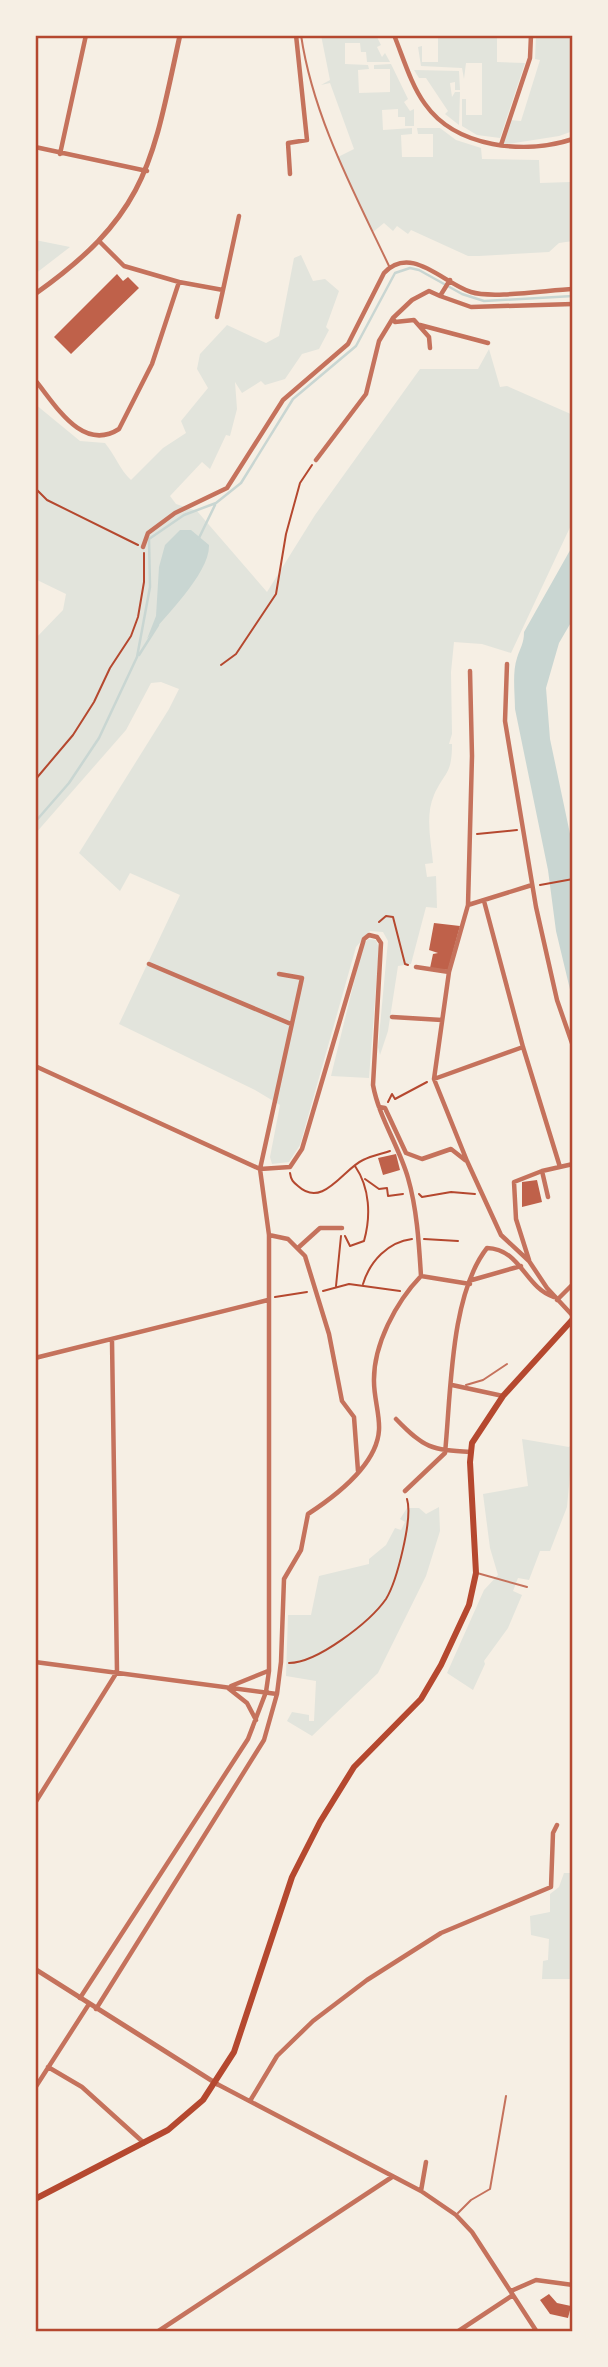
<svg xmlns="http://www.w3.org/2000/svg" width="608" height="2367" viewBox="0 0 608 2367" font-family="'Roboto Condensed',sans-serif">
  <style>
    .green { fill: #e2e4dc }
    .water { fill: #c9d6d2 }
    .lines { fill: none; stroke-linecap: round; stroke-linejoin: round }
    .stream { stroke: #c9d6d2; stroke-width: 2.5 }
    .building { fill: #bf614a }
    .path { stroke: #b5482f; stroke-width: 2 }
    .service { stroke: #c5725c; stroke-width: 2 }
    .minor { stroke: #c5725c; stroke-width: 4.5 }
    .tertiary { stroke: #c5725c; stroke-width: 5 }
    .secondary { stroke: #b5482f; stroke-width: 6 }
    .neatline { fill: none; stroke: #b5482f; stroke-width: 2.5 }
  </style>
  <rect width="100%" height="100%" fill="#f6efe4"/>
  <!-- green -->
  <path class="green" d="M321 35H376L381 45 377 47 382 57 385 53 390 62H367L366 52H361L360 43H345V64L368 65 369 69 358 70 359 93 390 92V69H374V65L391 64 408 99 404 102 410 111 414 109V126H405V117H398V109L382 110 383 130 412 128V134L401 135 402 157H433V134H418L417 128H440L456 140 481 148 482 159 539 160 540 183 570 182V151L573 144V241L559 243 549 252 479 256H468L411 230 408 234 397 226 393 231 384 223 373 232 338 157 354 149 330 83 321 85 330 80Z
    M438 35H497V62L525 63 500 138 477 135 462 126V99H466V115H482V63H466L464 79 462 68 421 66 418 47 422 46V62H438Z
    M536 35H573V131L559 136 501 145 510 120 521 121 540 60 535 59Z
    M414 70 459 71 460 90H455V82L450 83 452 97 455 92H460L459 125 445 114 448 111 426 78H419Z
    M35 240 70 247 35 274Z
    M301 255 313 281 325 279 339 291 326 327 329 330 319 349 302 354 285 379 265 385 261 381 242 393 235 382 237 409 230 436 226 435 210 469 202 462 170 496 176 504 197 511 267 592 315 515 420 369H478L489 349 500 387 507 386 573 415V521L511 653 482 644 454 642 451 672 452 734 449 744H452C452 775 445 771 434 795 425 816 431 841 433 863L425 864 427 877 436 876 437 908 426 907 411 964 398 966 388 1031 380 1055 378 1047 388 941 383 932 370 931 356 947 300 1145 289 1162 272 1164 270 1157 280 1105 255 1090 119 1024 180 895 130 873 120 891 79 853 169 709 179 689 161 682 151 683 126 730 35 834V639L63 610 66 594 35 579V404L80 441 105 443C115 455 120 470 131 480L163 448 186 433 181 421 208 388 197 369 200 354 227 325 266 343 279 336 294 258Z
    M368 939 376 940 379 948 369 1078 331 1076 363 945Z
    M522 1439 569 1447 573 1442 567 1507 550 1551H540L529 1580 518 1578 513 1591 522 1595 508 1628 484 1661 485 1664 473 1690 447 1673 484 1590 498 1575 490 1548 483 1494 528 1486Z
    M439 1507 440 1531 426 1576 378 1673 312 1736 287 1721 292 1712 309 1715V1721H314L316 1681 286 1676 288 1615H311L319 1576 369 1564V1559L386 1545 395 1528 401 1530 405 1522 400 1519 407 1508H419L426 1514Z
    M564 1873H573V1979H542L543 1961 548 1960 549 1939 531 1935 530 1916 550 1912V1894L559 1887Z"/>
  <!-- water -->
  <path class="water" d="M180 530H191L209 545C210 573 164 617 147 639L156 616 159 567 165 545Z
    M573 545V619L559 643 546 688 550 739 573 848V1002L556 931 548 870 515 709C515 694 512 673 517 658 520 648 524 644 524 632Z"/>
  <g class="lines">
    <!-- stream -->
    <path class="stream" d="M198 540 215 505
      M139 655 158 625
      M35 822 69 783 99 738 137 657 150 587 149 539 184 515 216 503 241 483 293 399 356 346 395 273 410 268 419 270 462 294 484 301 573 296"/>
  </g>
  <!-- building -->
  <path class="building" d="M117 274 123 281 128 277 139 288 71 354 54 337Z
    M434 923 460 926 448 970 430 968 433 954 438 953 429 950Z
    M396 1154 400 1170 383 1175 378 1158Z
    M537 1180 542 1202 522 1207V1182Z
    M549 2294 557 2303 571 2306 568 2318 550 2314 540 2300Z"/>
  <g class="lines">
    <!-- path -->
    <path class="path" d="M35 488 47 500 138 545
      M221 665 236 654 276 594 286 534 300 483 312 465
      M35 780 73 735 94 702 110 668 131 636 138 617 144 582V553
      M477 834 517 830
      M540 885 573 879
      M379 922 386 916 393 917 405 964 408 965
      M388 1102 392 1094 395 1099 427 1082
      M290 1173C291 1180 293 1182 298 1186 323 1209 343 1169 363 1160 371 1156 381 1154 390 1151
      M365 1179 379 1189 387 1188 388 1196 403 1194
      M419 1194 422 1197 451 1192 475 1194
      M345 1236 350 1246 364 1241C371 1216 370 1188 355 1166
      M424 1239 458 1241
      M363 1284C370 1261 388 1242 412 1239
      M336 1286 341 1236
      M323 1291 349 1284 400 1291
      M275 1297 307 1292
      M289 1663C317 1663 370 1622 386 1599 397 1581 413 1518 407 1499"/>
    <!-- service -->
    <path class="service" d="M301 35C313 117 354 192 389 266
      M466 1385 483 1380 507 1364
      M572 1406H573
      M477 1573 527 1587
      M458 2213 471 2200 490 2189 506 2096"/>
    <!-- minor -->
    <path class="minor" d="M394 35C403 57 411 85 425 104 456 148 525 155 573 139
      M501 145 530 58 531 35
      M35 147 147 171
      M60 154 86 35
      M290 174 288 143 307 140 296 35
      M100 242 124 266 179 282 223 290 217 317
      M450 280 440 296 471 307 573 304
      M223 290 239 216
      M393 318 395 322 414 320 429 337 430 348
      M420 325 488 343
      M35 380C55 404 82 453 119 429L152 364 179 282
      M316 460 366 394 379 341 393 318 412 300 429 291 440 296
      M143 547 148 533 175 513 227 488 283 400 348 344 384 273C411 244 443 283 471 292 492 299 548 290 573 289
      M507 664 505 721 536 907 557 1000 573 1046
      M470 671 472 756 468 905 449 972 434 1079 467 1161 501 1235 529 1261 547 1288 573 1316
      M484 901 523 1047 560 1167
      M468 905 532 885
      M149 964 291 1024
      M416 967 449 972
      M392 1017 442 1020
      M35 1066 260 1169
      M434 1079 523 1047
      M379 1107 385 1108 406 1153 422 1159 451 1149 465 1160
      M260 1169 290 1167 302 1149 364 939 369 935 377 937 381 943 373 1085C379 1118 399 1146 408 1178 417 1209 419 1244 421 1276
      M542 1171 548 1197
      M269 1235 288 1239 305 1256 329 1334 342 1401 354 1417 358 1471
      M299 1247 320 1228H342
      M529 1260 516 1219 514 1182 542 1171 573 1164
      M421 1276 470 1284
      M472 1280 521 1266
      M557 1300 573 1284
      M35 1358 268 1300
      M452 1385 503 1396
      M396 1419C424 1448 431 1450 471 1452
      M405 1491 445 1453C451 1394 450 1295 487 1248 521 1249 525 1288 554 1297
      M35 1662 277 1694
      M231 1686 268 1671
      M228 1688 247 1703 256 1720
      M35 1803 117 1672 112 1341
      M80 1998 248 1739 266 1692 269 1671V1235L260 1169 302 978 279 974
      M96 2009 264 1740 277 1694 281 1662 284 1579 301 1550 308 1514C334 1497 377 1465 379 1430 380 1415 374 1398 374 1382 373 1345 396 1302 421 1276
      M48 2067 82 2087 144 2143
      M217 2084 421 2191 456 2215 472 2232 537 2332
      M35 2088 89 2004
      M250 2101 277 2056 313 2021 367 1980 441 1933 551 1887 553 1833 557 1825
      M421 2191 426 2162
      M511 2291 536 2280 573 2285
      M157 2332 392 2177
      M457 2332 513 2295"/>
    <!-- tertiary -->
    <path class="tertiary" d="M35 294C148 214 152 163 180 35
      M35 1969 217 2084"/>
    <!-- secondary -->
    <path class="secondary" d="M35 2199 168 2130 203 2100 234 2052 292 1877 320 1822 354 1767 421 1699 441 1665 469 1605 476 1573 470 1462 472 1443 503 1396 573 1319"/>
  </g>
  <!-- border -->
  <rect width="608" height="2367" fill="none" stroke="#f6efe4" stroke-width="74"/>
  <rect x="37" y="37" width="534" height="2293" class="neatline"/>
</svg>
